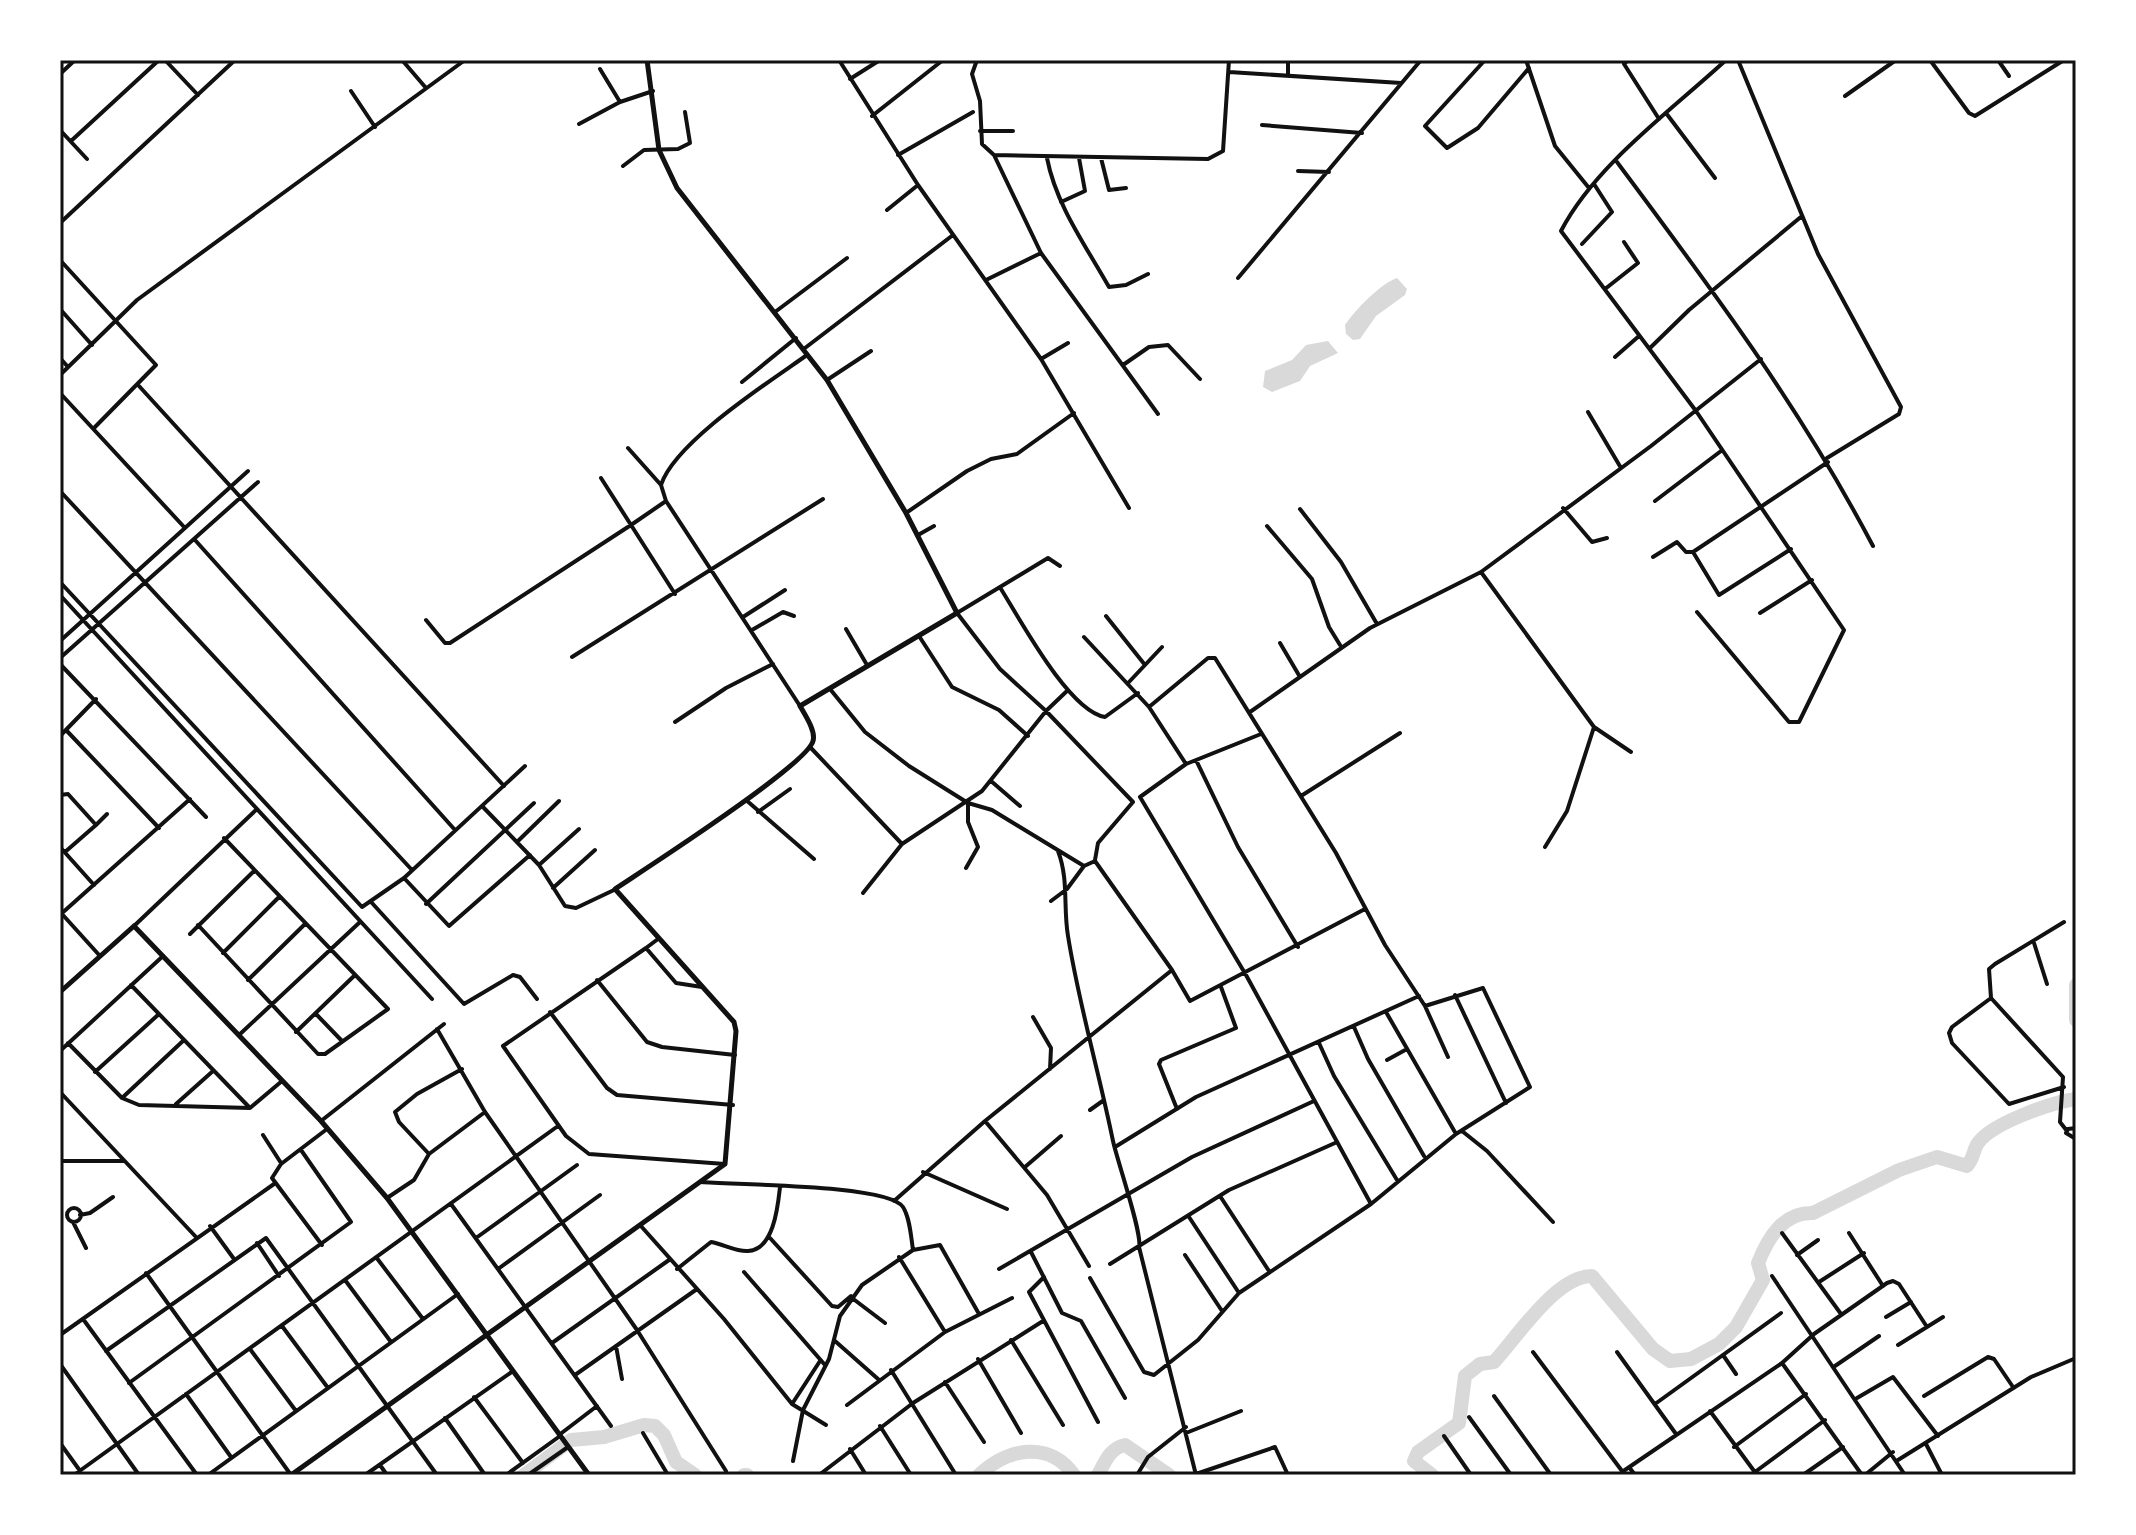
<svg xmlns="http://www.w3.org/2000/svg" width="2136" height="1535" viewBox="0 0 2136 1535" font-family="Signika,sans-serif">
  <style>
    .water { fill: #d9d9d9 }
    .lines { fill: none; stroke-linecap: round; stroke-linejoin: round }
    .river { stroke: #d9d9d9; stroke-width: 14 }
    .minor { stroke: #111; stroke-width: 4 }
    .tertiary { stroke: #111; stroke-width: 5 }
    .neatline { fill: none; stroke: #111; stroke-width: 3 }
  </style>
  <rect width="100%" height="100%" fill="#fff"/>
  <!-- water -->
  <path class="water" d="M1397 278 1407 289 1405 295 1376 316 1360 339 1353 340 1346 334 1345 325C1354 311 1381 283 1397 278Z
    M1328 341 1338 353 1310 366 1300 381 1272 392 1263 387 1265 371 1292 360 1306 345Z"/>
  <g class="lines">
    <!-- river -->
    <path class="river" d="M2076 985V1020
      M524 1475 571 1440 604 1437 644 1425 655 1426 664 1435 676 1462 695 1475
      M744 1475H747
      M979 1475C1008 1448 1049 1440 1074 1475
      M1098 1475C1105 1462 1110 1448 1125 1445L1169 1475
      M1432 1475 1414 1461 1418 1452 1459 1423 1465 1376 1480 1364 1494 1362C1518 1336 1556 1276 1592 1276L1653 1349 1670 1361 1691 1359 1719 1344 1736 1327 1763 1280 1758 1263C1768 1238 1783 1212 1813 1213L1899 1170 1937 1157 1967 1166C1974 1158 1973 1150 1978 1143 1992 1123 2053 1102 2076 1099"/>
    <!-- minor -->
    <path class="minor" d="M165 60 198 95
      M402 60 426 88
      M839 60 918 185 1041 359 1129 508
      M977 60 972 74 980 101 982 144 994 155 1208 159 1223 151 1229 60
      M1288 60V76
      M1485 60 1425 126 1447 148 1478 128 1529 68
      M1526 60 1555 146 1589 188
      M1628 60 1624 64 1659 119
      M1738 60 1818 254 1901 407 1899 414 1827 458
      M1930 60 1969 113 1975 116 2064 60
      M1998 60 2009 76
      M600 69 620 102
      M1229 72 1401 83
      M60 74 75 60
      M850 79 880 60
      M351 91 375 127
      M1845 96 1896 60
      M1666 113 1715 178
      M872 116 943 60
      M579 124 620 102 653 91
      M1262 125 1362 133
      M60 130 87 159
      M980 131H1013
      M71 141 159 60
      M898 155 973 112
      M994 155 1041 253 1158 414
      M1047 158C1056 205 1086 246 1109 287L1126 285 1148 274
      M1101 158 1109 190 1126 188
      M1617 162C1711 288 1800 407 1873 546
      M623 166 644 150 678 149 690 143 685 112
      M1298 171 1329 172
      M1061 202 1085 191 1079 158
      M887 210 918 185
      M60 223 235 60
      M1582 244 1612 212 1594 184
      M60 260 156 365 94 428
      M1238 278 1421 60
      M986 280 1041 253
      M1605 289 1638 263 1624 242
      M60 309 92 345
      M775 312 847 258
      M805 348 953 235
      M1650 348 1689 310 1802 216
      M1615 357 1639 336
      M60 358 68 367
      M1041 359 1068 343
      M1123 365 1149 347 1168 345 1200 379
      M60 375 137 300 465 60
      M827 380 871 351
      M742 382 796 338
      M139 386 504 786
      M60 393 185 528
      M1588 412 1621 468
      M628 448 661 485
      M601 478 631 525 666 501
      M60 491 412 870
      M1655 501 1721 451
      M1563 508 1592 542 1607 538
      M1300 509 1341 562 1377 624
      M906 513 967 471 991 459 1017 454 1074 413
      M1267 526 1312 579 1329 627 1340 645
      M918 535 934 526
      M195 540 455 830
      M1693 552 1719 595 1791 549
      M1653 557 1677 542 1686 552H1693L1828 462
      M1060 566 1048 558 957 613 1000 669 1046 711 1133 802
      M1481 572 1594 727 1631 752
      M60 582 362 907 404 878 525 766
      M1001 589C1021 621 1069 711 1105 717L1138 693
      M60 595 432 999
      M1697 612 1789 722H1799L1844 630 1696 411 1561 231C1595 165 1672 110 1726 60
      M1760 613 1812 580
      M1106 616 1145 665
      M743 617 785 590
      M426 620 445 643H450L631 525 675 594
      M846 629 867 665
      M752 630 783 612 794 616
      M919 636 952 687 999 710 1028 736
      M1084 637 1149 707 1186 764
      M60 641 248 471
      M1280 643 1300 677
      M572 657 823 499
      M60 658 258 482
      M60 664 206 817
      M1129 682 1162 647
      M830 689 865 732 909 766 968 803 992 810 1084 866 1095 861
      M800 706 666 501 661 485C675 442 769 382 807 355
      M1250 712 1370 628 1481 572 1651 446 1761 359
      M675 722 726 688 773 664
      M66 730 159 828
      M60 736 96 699
      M810 747 902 844
      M1196 760 1238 847 1298 947
      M991 781 1020 806
      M60 795 68 794 96 825 65 852
      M1301 796 1400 733
      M1140 797 1246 975 1371 1204
      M1140 797 1186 764 1261 734
      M746 800 814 859
      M482 806 539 865 565 906 576 908 614 890
      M758 812 790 789
      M96 825 107 814
      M518 841 559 801
      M60 847 94 885
      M1545 847 1567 811 1594 727
      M1058 851C1069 880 1063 907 1068 936 1079 1005 1099 1072 1113 1141 1117 1160 1143 1235 1139 1247L1196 1475
      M1095 860 1098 843 1133 802
      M1095 861 1172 970 1190 1001 1365 909
      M539 865 579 829
      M966 868 978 847 968 822V803
      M404 878 449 926 530 855
      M553 888 595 850
      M863 893 902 844 982 791 1046 711 1068 690
      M1051 901 1067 889 1084 866
      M372 903 464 1004 513 975 520 977 537 999
      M426 904 534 803
      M61 914 190 799
      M62 914 100 956
      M2064 922 1995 964 1989 969 1991 998 2063 1077 2060 1122 2067 1131
      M198 925 318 1054H325L388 1009 224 838
      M134 926 257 809
      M190 934 254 871
      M2034 943 2047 984
      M646 948 658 939
      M223 953 279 897
      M248 980 305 924
      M597 980 647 1042 662 1047 735 1055
      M131 985 249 1107
      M702 987 676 983 646 948 503 1046 566 1136 589 1154 725 1164
      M1455 995 1506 1103
      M1991 998 1952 1027 1949 1033 1952 1043 2009 1104 2064 1087
      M1425 1006 1448 1057
      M550 1012 607 1088 617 1095 733 1105
      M1386 1012 1456 1134
      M316 1014 342 1041
      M1033 1017 1051 1048 1050 1069
      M1354 1027 1368 1059 1424 1156
      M437 1029 485 1112 637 1330 726 1471
      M296 1032 355 975
      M239 1035 360 922
      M68 1043 122 1098 139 1105 250 1108 282 1081
      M1319 1043 1334 1076 1397 1180
      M60 1051 163 956
      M1387 1060 1407 1049
      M95 1072 159 1014
      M60 1092 196 1237
      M122 1098 184 1040
      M176 1104 213 1071
      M1177 1109 1159 1064 1161 1060 1236 1028 1221 987
      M1090 1110 1104 1100
      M321 1121 444 1024
      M985 1121 1047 1195 1089 1266
      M2076 1128 2068 1129 2066 1133 2076 1139
      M1462 1131 1487 1151 1553 1222
      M263 1135 281 1163
      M1115 1147 1196 1097 1419 996
      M429 1154 399 1122 395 1112 417 1094 462 1069
      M60 1161H124
      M1025 1167 1061 1136
      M923 1172 1007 1209
      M701 1182C734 1185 888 1184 903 1207 910 1218 911 1237 913 1250L862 1285 840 1316 829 1359 803 1410 793 1461
      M1220 1196 1269 1271
      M387 1198 414 1180 429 1154 485 1112
      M894 1201 985 1121 1172 970
      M451 1204 611 1426
      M67 1215a7 7 0 1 1 14 0a7 7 0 1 1-14 0Z
      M80 1215 90 1213 113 1197
      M1189 1217 1239 1293
      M73 1222 86 1248
      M640 1225 724 1319 792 1404 826 1425
      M210 1226 234 1259
      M1782 1233 1841 1314
      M1849 1233 1883 1286
      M476 1238 577 1165
      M770 1238 832 1306 838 1307 851 1296
      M257 1243 279 1276
      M322 1245 272 1178 281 1164 327 1129
      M913 1250 940 1245 979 1314
      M1031 1252 1062 1313 1081 1321 1125 1398
      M1185 1255 1222 1311
      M1797 1255 1818 1240
      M376 1257 423 1319
      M899 1257 945 1332
      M1110 1264 1229 1190 1335 1143
      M498 1269 600 1195
      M677 1269 711 1242C723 1244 737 1252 748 1251 774 1250 778 1205 780 1187
      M999 1269 1192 1157 1314 1101
      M744 1272 825 1365
      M146 1273 291 1475
      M1772 1276 1905 1475
      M1044 1277 1029 1292 1098 1422
      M1090 1278 1144 1372 1154 1375 1198 1340 1239 1293 1371 1204 1456 1134 1530 1087 1483 988 1425 1006 1385 945 1336 853 1215 658H1208L1149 707
      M345 1280 391 1342
      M1819 1282 1864 1253
      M852 1298 885 1323
      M1886 1317 1911 1302
      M83 1319 197 1475
      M282 1326 328 1388
      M60 1335 274 1184
      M1011 1340 1063 1425
      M835 1341 878 1379
      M552 1343 669 1260
      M1898 1345 1943 1317
      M616 1346 622 1379
      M250 1349 296 1411
      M106 1351 266 1238 437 1475
      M1533 1352 1625 1475
      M1617 1352 1676 1434
      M1723 1355 1736 1374
      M978 1359 1021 1433
      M1782 1363 1862 1475
      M60 1364 139 1475
      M1835 1366 1879 1336
      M891 1370 956 1475
      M575 1375 697 1289
      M945 1382 984 1442
      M129 1383 351 1222 301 1150
      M186 1394 231 1457
      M1494 1396 1551 1475
      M1924 1396 1988 1357 1994 1359 2013 1387
      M474 1397 523 1463
      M1857 1398 1893 1377 1938 1436
      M792 1404 820 1361
      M1655 1404 1781 1313
      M847 1405 945 1332 1012 1298
      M1710 1411 1757 1475
      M1469 1417 1511 1475
      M445 1418 485 1475
      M880 1426 911 1475
      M643 1433 668 1475
      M1186 1433 1241 1411
      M559 1435 597 1406
      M1444 1436 1471 1475
      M60 1443 83 1475
      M1926 1444 1942 1475
      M1734 1447 1806 1394
      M850 1449 866 1475
      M1898 1460 2031 1377 2076 1358
      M380 1465 387 1475
      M1629 1467 1635 1475
      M1622 1472 1782 1363 1814 1334 1887 1283 1893 1281 1899 1284 1927 1327
      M1755 1472 1825 1420
      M1196 1474 1275 1447 1288 1475
      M74 1475 558 1126
      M208 1475 458 1294
      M365 1475 513 1371
      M506 1475 560 1436
      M528 1475 568 1447
      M819 1475 913 1403 1043 1321
      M1137 1475 1148 1457 1186 1427
      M1803 1475 1843 1447
      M1865 1475 1893 1452"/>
    <!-- tertiary -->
    <path class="tertiary" d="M60 992 134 926 321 1121 387 1198 589 1475
      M291 1475 725 1164 736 1031 734 1022 615 889C645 869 807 765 813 741 816 731 805 715 800 706L957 613 906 513 827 380 677 188 659 150 647 60"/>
  </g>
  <!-- border -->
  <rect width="2136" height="1535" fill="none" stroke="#ffffff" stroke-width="124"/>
  <rect x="62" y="62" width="2012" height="1411" class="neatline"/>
</svg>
